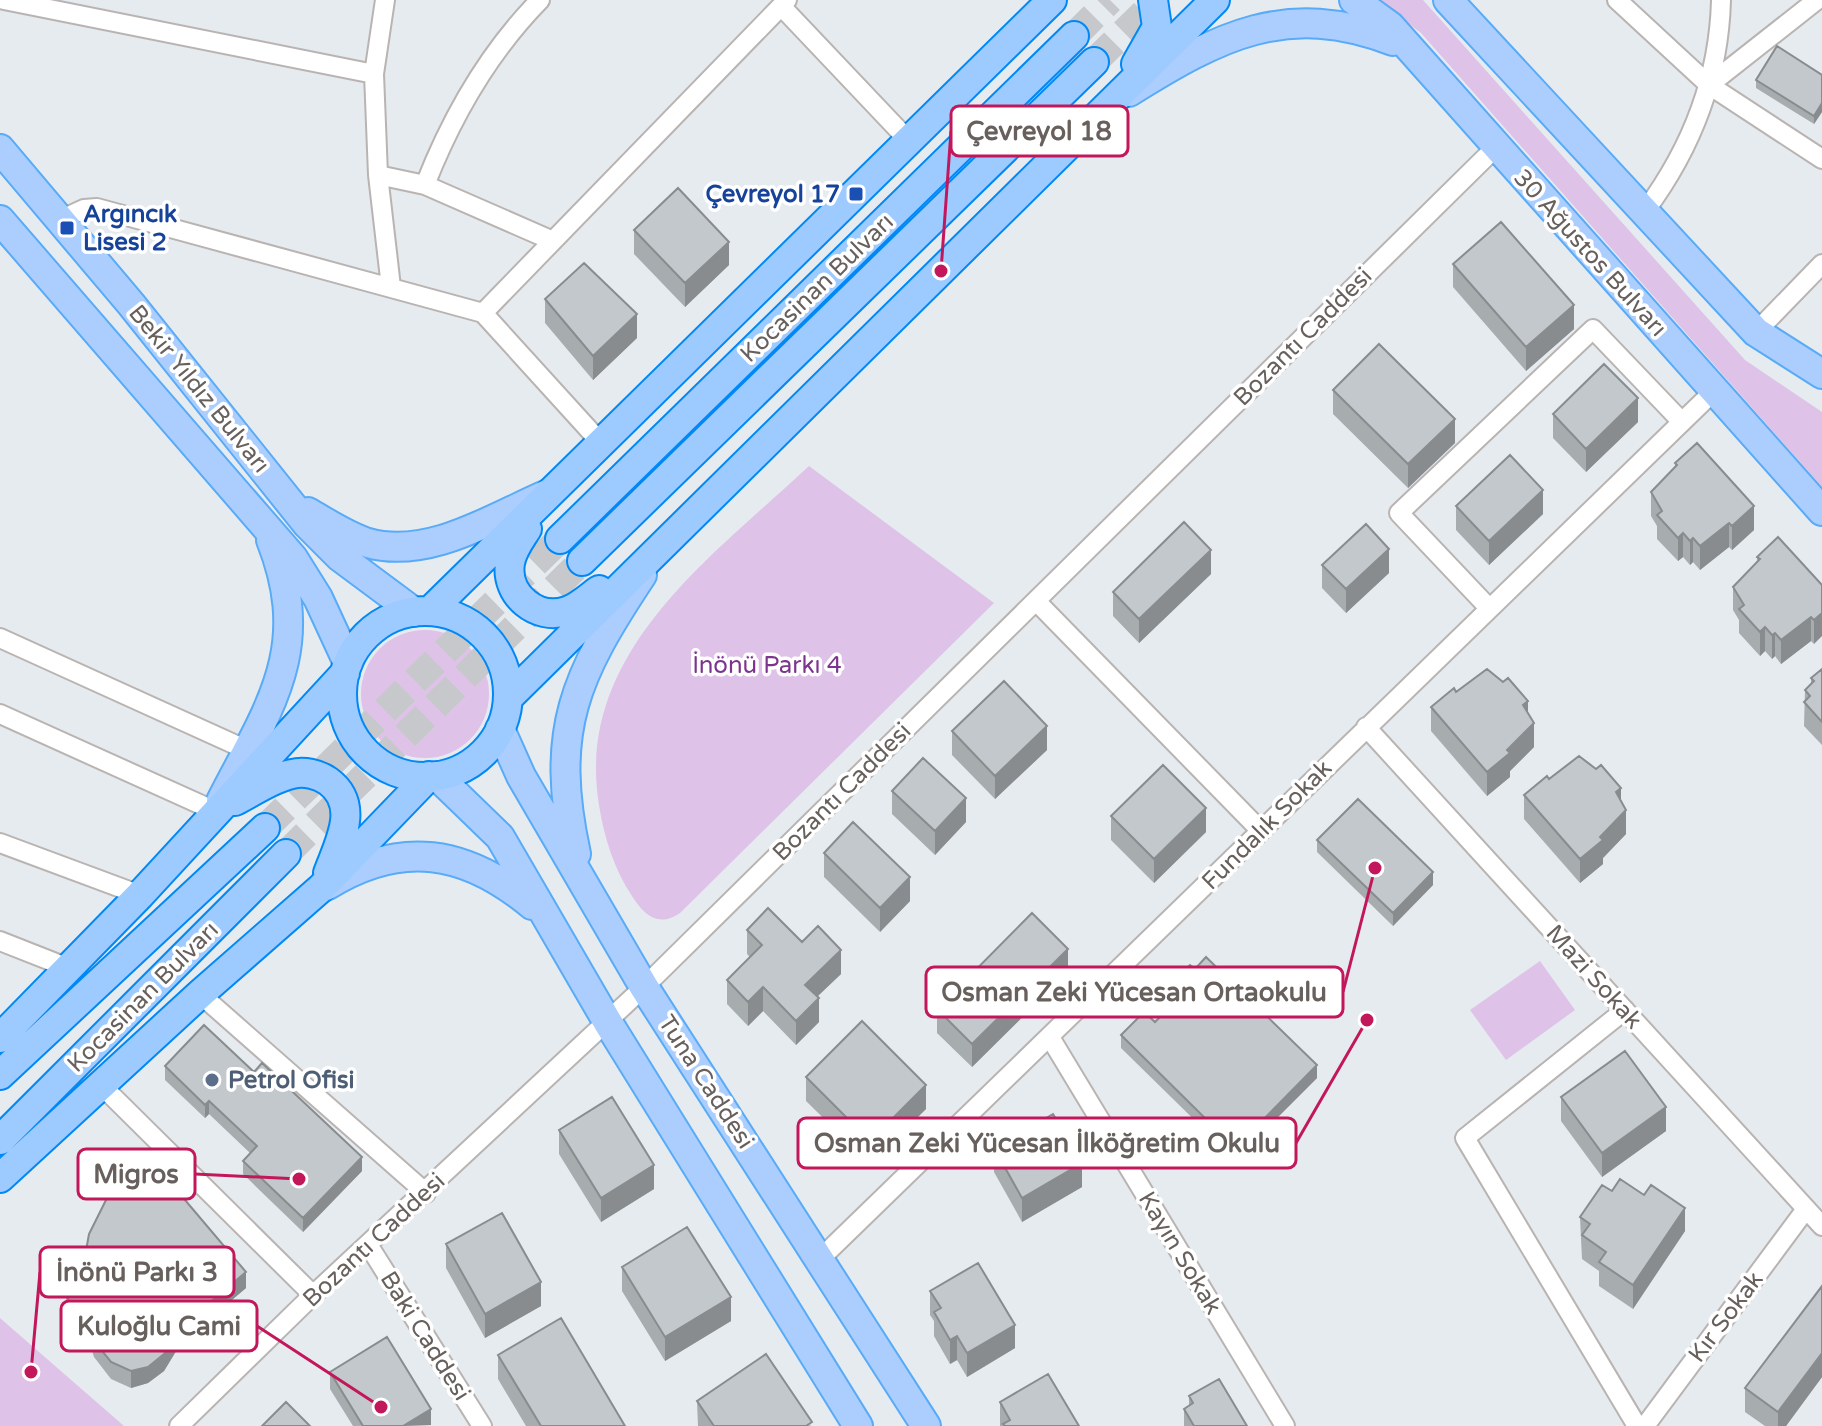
<svg xmlns="http://www.w3.org/2000/svg" width="1822" height="1426" viewBox="0 0 1822 1426" font-family="'Varela Round',sans-serif">
  <style>
    .green { fill: #dfc2e8 }
    .lines { fill: none; stroke-linecap: round; stroke-linejoin: round }
    .trunk-tunnel { stroke: #c6c8cb; stroke-width: 28; stroke-dasharray: 28 14; stroke-linecap: butt }
    .minor-casing { stroke: #b9b4b1; stroke-width: 22 }
    .primary-casing { stroke: #58abf7; stroke-width: 32 }
    .trunk-casing { stroke: #0088f6; stroke-width: 32 }
    .minor { stroke: #fff; stroke-width: 18 }
    .primary { stroke: #acceff; stroke-width: 28 }
    .trunk { stroke: #9dcaff; stroke-width: 28 }
    .wall { fill: #a7acaf }
    .shaded-wall { fill: #888c8e }
    .building { fill: #c2c8cb; stroke: #888c8e; stroke-width: 2 }
    .transit-dot { fill: #1a4fb4; stroke: #fff; stroke-width: 3 }
    .service-dot { fill: #5c6f8a; stroke: #fff; stroke-width: 3 }
    .labels { text-anchor: middle; dominant-baseline: central; stroke-width: 7; stroke-linejoin: round; paint-order: stroke }
    .transit-label { font-size: 24px; font-weight: bold; fill: #164399; stroke: #fff; text-anchor: end }
    .street-label { font-size: 24px; fill: #67605d; stroke: #fff }
    .park-label { font-size: 24px; fill: #7d348f; stroke: #fff }
    .service-label { font-size: 24px; font-weight: bold; fill: #4e5e75; stroke: #fff; text-anchor: start }
    .leader { fill: none; stroke: #c2185b; stroke-width: 3 }
    .callout-dot { fill: #c2185b; stroke: #fff; stroke-width: 3 }
    .callout { fill: #fff; stroke: #c2185b; stroke-width: 3 }
    .callout-label { font-size: 26px; text-anchor: middle; font-weight: bold; fill: #67605d }
  </style>
  <rect width="100%" height="100%" fill="#e6ebf0"/>
  <!-- green -->
  <path class="green" d="M1378 0H1423L1745 360 1822 412V487L1421 33Z
    M809 466 994 603 680 913C658 928 644 915 632 896 614 869 604 837 599 805 574 653 711 558 809 466Z
    M361 694a64 64 0 1 1 128 0a64 64 0 1 1-128 0Z
    M1540 961 1575 1010 1506 1060 1470 1010Z
    M0 1318 124 1426H0Z"/>
  <g class="lines">
    <!-- trunk-tunnel -->
    <path class="trunk-tunnel" d="M1074 36 1110 0
      M1094 62 1157 0
      M265 828 560 539
      M286 854 582 561"/>
    <defs>
      <path id="minor" d="M4 0 374 74
        M385 0 374 74 378 175 391 287
        M1617 0 1709 85 1822 159
        M781 6 909 141
        M1709 85 1817 0
        M378 175 425 185 553 241
        M425 185C452 116 488 53 540 0
        M1645 211C1691 149 1719 79 1721 0
        M60 220 84 209 97 208 483 313 602 444
        M483 313 787 0
        M1756 332 1822 264
        M1036 601 1261 831
        M1489 608 1399 513 1593 329 1682 422
        M0 638 247 750
        M0 714 215 811
        M1366 727 1822 1226
        M0 843 140 895
        M0 941 66 967 59 974
        M200 994 426 1193
        M1625 1010 1465 1138 1637 1426
        M1051 1039 1285 1426
        M101 1085 313 1295
        M369 1246 482 1426
        M821 1258 1714 391
        M179 1426 313 1295 644 987 1495 148
        M1645 1426 1806 1209"/>
      <path id="primary" d="M1354 0 1390 26 1822 511
        M1448 0 1756 332 1822 374
        M1129 92C1219 36 1286 0 1393 41
        M0 149 131 304 307 524 340 557 414 612
        M0 220 293 558 318 598 348 663
        M308 512C327 523 346 536 368 543 429 560 494 517 548 494
        M500 729 521 776 644 987 926 1426
        M437 776 500 837 607 1021 858 1426
        M221 801C269 707 314 649 271 540
        M576 854C549 730 575 676 642 575
        M326 886C401 839 466 850 532 905"/>
      <path id="trunk" d="M1136 64 1157 27 1153 0
        M527 529C520 540 512 550 510 563 505 595 537 621 567 611 579 607 589 597 599 590
        M560 539 1074 36
        M582 561 1094 62
        M430 611 1052 0
        M342 694a83 83 0 1 1 166 0a83 83 0 1 1-166 0Z
        M508 698 1215 0
        M235 801C253 792 272 778 292 774 304 771 318 774 328 781 361 805 339 843 328 873
        M0 1038 140 895 345 673
        M0 1075 265 828
        M0 1140 286 854
        M0 1178 200 994 321 888 429 776"/>
    </defs>
    <!-- minor casing -->
    <use href="#minor" class="minor-casing"/>
    <!-- primary casing -->
    <use href="#primary" class="primary-casing"/>
    <!-- trunk casing -->
    <use href="#trunk" class="trunk-casing"/>
    <!-- minor -->
    <use href="#minor" class="minor"/>
    <!-- primary -->
    <use href="#primary" class="primary"/>
    <!-- trunk -->
    <use href="#trunk" class="trunk"/>
  </g>
  <!-- wall -->
  <path class="wall" d="M1822 75V112L1814 124 1756 88V80Z
    M634 230 729 265 685 307 634 254Z
    M1453 264 1574 329 1526 371 1453 287Z
    M545 299 637 338 593 380 545 323Z
    M1333 390 1455 443 1408 488 1333 414Z
    M1553 414 1638 422 1586 472 1553 438Z
    M1675 463 1754 530 1732 550 1729 547 1700 570 1693 562 1690 565 1683 557 1678 561 1657 539V526L1651 516V492L1675 468Z
    M1456 506 1543 514 1489 565 1456 530Z
    M1757 557 1822 585 1814 644 1811 641 1781 664 1775 656 1772 659 1765 651 1760 656 1739 633V620L1733 610V587L1757 562Z
    M1322 565 1389 573 1346 613 1322 588Z
    M1211 574 1139 643 1113 616V592Z
    M1822 669V745L1804 726 1805 690 1811 684V678Z
    M1456 692 1528 713 1534 747 1510 771V777L1487 796 1431 731V707Z
    M952 731 1047 750 995 799 952 755Z
    M1549 779 1621 801 1626 834 1603 858V864L1580 883 1524 819V795Z
    M892 791 966 822 935 855 892 814Z
    M1111 816 1206 832 1154 883 1111 840Z
    M1317 840 1433 885 1393 926 1317 852Z
    M824 853 910 901 880 932 824 877Z
    M747 930 802 942 841 974 817 997 819 1022 796 1045 763 1011 748 1026 727 1004V980L750 957 747 954Z
    M1068 972 972 1067 937 1033V1009Z
    M1176 979 1317 1078 1240 1155 1227 1142 1222 1147 1121 1048V1035L1155 1022 1180 996 1176 992Z
    M165 1066 254 1072 362 1171 303 1232 243 1174V1161L250 1153 209 1114 205 1118 165 1080Z
    M806 1077 926 1109 870 1164 806 1101Z
    M1561 1097 1666 1131 1602 1177 1561 1121Z
    M559 1130 654 1189 601 1222 559 1154Z
    M994 1148 1082 1187 1022 1222 994 1172Z
    M1612 1191 1685 1231 1633 1309 1599 1286V1271L1582 1259 1580 1217Z
    M446 1244 541 1306 485 1338 446 1268Z
    M622 1267 731 1321 665 1361 622 1291Z
    M66 1285 246 1288 181 1343 164 1371 148 1383 131 1388 111 1379 94 1357 84 1326 69 1321 66 1302Z
    M1822 1286V1377L1786 1426H1765L1745 1412V1388Z
    M930 1291 1015 1348 967 1377 957 1360 950 1364 934 1336V1321L930 1315Z
    M498 1355 625 1426H526L498 1379Z
    M330 1372 431 1425 353 1426 330 1389Z
    M1189 1396 1247 1426H1184V1409L1189 1406Z
    M697 1401 812 1426H698Z
    M1000 1402 1079 1426H1000Z"/>
  <!-- shaded-wall -->
  <path class="shaded-wall" d="M1822 103V112L1814 124V116Z
    M729 242V265L685 307V283Z
    M1574 305V329L1526 371V347Z
    M637 314V338L593 380V356Z
    M1638 398V422L1586 472V449Z
    M1455 419V443L1408 488V464Z
    M1543 490V514L1489 565V541Z
    M1754 506V530L1732 550V526Z
    M1729 523V547L1700 570V546Z
    M1683 533V557L1678 561V538Z
    M1693 538V562L1690 565V541Z
    M1389 549V573L1346 613V589Z
    M1211 550V574L1139 643V619Z
    M1822 613V636L1814 644V620Z
    M1811 617V641L1781 664V640Z
    M1765 627V651L1760 656V632Z
    M1775 633V656L1772 659V635Z
    M1528 701V725L1523 705Z
    M1534 723V747L1510 771V777L1487 796V772L1507 750Z
    M1047 726V750L995 799V776Z
    M1621 788V812L1616 792Z
    M966 798V822L935 855V831Z
    M1206 808V832L1154 883V859Z
    M1626 810V834L1603 858V864L1580 883V859L1600 837Z
    M1433 872V885L1393 926V913Z
    M910 877V901L880 932V908Z
    M1068 949V972L972 1067V1044Z
    M841 950V974L805 1008V985Z
    M763 987V1011L748 1026V1002Z
    M819 998V1022L796 1045V1021Z
    M1317 1065V1078L1240 1155V1143Z
    M926 1085V1109L870 1164V1141Z
    M209 1101V1114L205 1118V1105Z
    M1666 1107V1131L1602 1177V1153Z
    M1227 1130V1142L1222 1147V1135Z
    M362 1157V1171L303 1232V1218Z
    M1082 1163V1187L1022 1222V1198Z
    M654 1165V1189L601 1222V1198Z
    M1685 1208V1231L1633 1309V1285Z
    M246 1272V1288L181 1343 164 1371 148 1383 131 1388V1371Z
    M541 1282V1306L485 1338V1314Z
    M731 1297V1321L665 1361V1337Z
    M1015 1325V1348L967 1377V1353Z
    M957 1336V1360L950 1364V1340Z
    M1822 1353V1377L1786 1426H1778V1412Z
    M431 1409V1425L403 1426Z"/>
  <!-- building -->
  <path class="building" d="M1777 46 1822 75V103L1814 116 1756 80Z
    M678 188 729 242 685 283 634 230Z
    M1501 222 1574 305 1526 347 1453 264Z
    M584 263 637 314 593 356 545 299Z
    M1379 344 1455 419 1408 464 1333 390Z
    M1604 364 1638 398 1586 449 1553 414Z
    M1697 443 1754 506 1732 526 1729 523 1700 546 1693 538 1690 541 1683 533 1678 538 1657 515 1662 511 1651 492 1677 465 1675 463Z
    M1510 455 1543 490 1489 541 1456 506Z
    M1184 522 1211 550 1139 619 1113 592Z
    M1366 524 1389 549 1346 589 1322 565Z
    M1778 537 1822 585V613L1814 620 1811 617 1781 640 1775 633 1772 635 1765 627 1760 632 1739 609 1744 605 1733 587 1760 559 1757 557Z
    M1487 669 1503 682 1508 678 1528 701 1523 705 1534 723 1507 750 1510 753 1487 772 1431 707 1454 688 1456 692Z
    M1822 669V722L1804 702 1810 696 1805 690 1814 681 1811 678Z
    M1004 681 1047 726 995 776 952 731Z
    M1579 756 1596 769 1601 765 1621 788 1616 792 1626 810 1600 837 1603 840 1580 859 1524 795 1547 776 1549 779Z
    M923 758 966 798 935 831 892 791Z
    M1163 765 1206 808 1154 859 1111 816Z
    M1358 799 1433 872 1393 913 1317 840Z
    M853 822 910 877 880 908 824 853Z
    M768 908 802 942 818 926 841 950 805 985 819 998 796 1021 763 987 748 1002 727 980 762 945 747 930Z
    M1032 913 1068 949 972 1044 937 1009Z
    M1206 957 1317 1065 1240 1143 1227 1130 1222 1135 1121 1035 1144 1012 1155 1022 1187 990 1176 979 1190 965 1195 969Z
    M862 1021 926 1085 870 1141 806 1077Z
    M204 1025 254 1072 262 1063 362 1157 303 1218 243 1161 257 1146 209 1101 205 1105 165 1066Z
    M1625 1051 1666 1107 1602 1153 1561 1097Z
    M612 1097 654 1165 601 1198 559 1130Z
    M1053 1114 1082 1163 1022 1198 994 1148Z
    M141 1179 174 1187 246 1272 181 1327 164 1354 148 1367 131 1371 111 1362 94 1341 84 1309 69 1305 66 1285 82 1273 89 1234 107 1198 123 1185Z
    M1620 1179 1644 1195 1651 1185 1685 1208 1633 1285 1599 1262 1606 1252 1582 1235 1590 1224 1580 1217 1602 1185 1612 1191Z
    M502 1213 541 1282 485 1314 446 1244Z
    M687 1227 731 1297 665 1337 622 1267Z
    M978 1263 1015 1325 967 1353 957 1336 950 1340 934 1312 941 1308 930 1291Z
    M1822 1286V1353L1778 1412 1745 1388Z
    M561 1318 625 1426H541L498 1355Z
    M387 1337 431 1409 403 1426H363L330 1372Z
    M766 1354 812 1422 806 1426H714L697 1401Z
    M1048 1374 1079 1426H1005L1003 1424 1010 1420 1000 1402Z
    M1219 1379 1247 1426H1194L1184 1409 1193 1403 1189 1396Z
    M286 1402 310 1426H262Z"/>
  <!-- markers -->
  <g class="transit-dot">
    <rect x="848" y="186" width="16" height="16" rx="4"/>
    <rect x="59" y="220" width="16" height="16" rx="4"/>
  </g>
  <circle class="service-dot" cx="212" cy="1080" r="8"/>
  <g class="labels">
    <!-- transit labels -->
    <g class="transit-label">
      <text x="840" y="194">Çevreyol 17</text>
      <text x="83" y="214" text-anchor="start">Argıncık<tspan x="83" dy="28">Lisesi 2</tspan></text>
    </g>
    <!-- street labels -->
    <g class="street-label">
      <text transform="translate(1590 253) rotate(48)">30 Ağustos Bulvarı</text>
      <text transform="translate(817 288) rotate(-44)">Kocasinan Bulvarı</text>
      <text transform="translate(1303 337) rotate(-45)">Bozantı Caddesi</text>
      <text transform="translate(199 389) rotate(51)">Bekir Yıldız Bulvarı</text>
      <text transform="translate(842 792) rotate(-45)">Bozantı Caddesi</text>
      <text transform="translate(1267 825) rotate(-45)">Fundalık Sokak</text>
      <text transform="translate(1594 977) rotate(48)">Mazi Sokak</text>
      <text transform="translate(143 997) rotate(-45)">Kocasinan Bulvarı</text>
      <text transform="translate(706 1082) rotate(57)">Tuna Caddesi</text>
      <text transform="translate(374 1240) rotate(-43)">Bozantı Caddesi</text>
      <text transform="translate(1180 1253) rotate(59)">Kayın Sokak</text>
      <text transform="translate(1726 1317) rotate(-53)">Kır Sokak</text>
      <text transform="translate(425 1336) rotate(58)">Baki Caddesi</text>
    </g>
    <!-- park labels -->
    <g class="park-label">
      <text x="767" y="665">İnönü Parkı 4</text>
    </g>
    <!-- service labels -->
    <g class="service-label">
      <text x="228" y="1080">Petrol Ofisi</text>
    </g>
  </g>
  <!-- callouts -->
  <path class="leader" d="M941 271L951 131M1375 868L1343 992M1367 1020L1296 1143M299 1179L195 1174M31 1372L40 1272M381 1407L257 1326"/>
  <g class="callout-dot">
    <circle cx="941" cy="271" r="8"/>
    <circle cx="1375" cy="868" r="8"/>
    <circle cx="1367" cy="1020" r="8"/>
    <circle cx="299" cy="1179" r="8"/>
    <circle cx="31" cy="1372" r="8"/>
    <circle cx="381" cy="1407" r="8"/>
  </g>
  <g class="callout">
    <rect x="951" y="106" width="177" height="50" rx="8"/>
    <rect x="926" y="967" width="417" height="50" rx="8"/>
    <rect x="798" y="1118" width="498" height="50" rx="8"/>
    <rect x="78" y="1149" width="117" height="50" rx="8"/>
    <rect x="40" y="1247" width="194" height="50" rx="8"/>
    <rect x="61" y="1301" width="196" height="50" rx="8"/>
  </g>
  <g class="callout-label">
    <text x="1039" y="140">Çevreyol 18</text>
    <text x="1134" y="1001">Osman Zeki Yücesan Ortaokulu</text>
    <text x="1047" y="1152">Osman Zeki Yücesan İlköğretim Okulu</text>
    <text x="136" y="1183">Migros</text>
    <text x="137" y="1281">İnönü Parkı 3</text>
    <text x="159" y="1335">Kuloğlu Cami</text>
  </g>
</svg>
